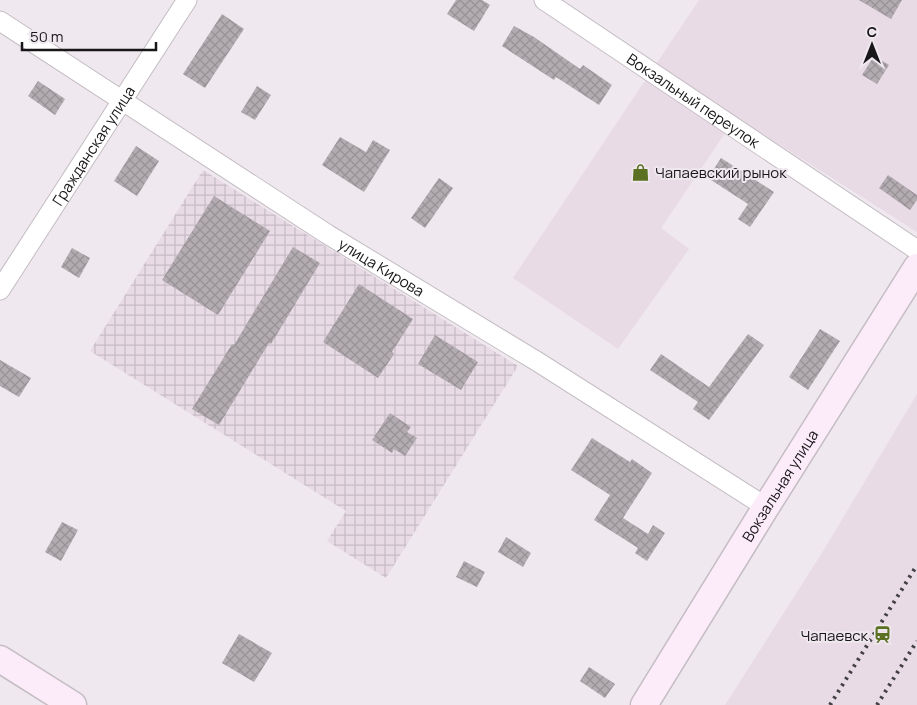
<svg xmlns="http://www.w3.org/2000/svg" width="917" height="705" viewBox="0 0 917 705" font-family="Manrope,sans-serif">
  <style>
    .built { fill: #e9dbe6 }
    .industrial { fill: url(#industrial-grid) }
    .building { fill: url(#building-cross-hatch) }
    .lines { fill: none; stroke-linecap: round; stroke-linejoin: round }
    .street-casing { stroke: #c4bdc3; stroke-width: 21 }
    .secondary-casing { stroke: #c4bdc3; stroke-width: 29 }
    .street { stroke: #fff; stroke-width: 19 }
    .secondary { stroke: #fcebf9; stroke-width: 26 }
    .rail { stroke: #434042; stroke-width: 4; stroke-dasharray: 2.5 5; stroke-linecap: butt }
    .labels { text-anchor: middle; dominant-baseline: central; stroke-width: 4; stroke-linejoin: round; paint-order: stroke }
    .street-label { font-size: 15px; fill: #181618; stroke: #efe8ee }
    .poi-label { font-size: 15px; fill: #181618; stroke: #efe8ee; text-anchor: start }
  </style>
  <defs>
    <pattern id="industrial-grid" width="8" height="8" patternUnits="userSpaceOnUse" patternTransform="scale(1.25)"><rect width="8" height="8" fill="#e9dbe6"/><path d="M0 4h8M4 0v8" fill="none" stroke="#c7bbc5"/></pattern>
    <pattern id="building-cross-hatch" width="8" height="8" patternUnits="userSpaceOnUse" patternTransform="scale(1.25)"><rect width="8" height="8" fill="#b2abb0"/><path d="M0 0l8 8M0 8l8-8" fill="none" stroke="#989297"/></pattern>
  </defs>
  <rect width="100%" height="100%" fill="#efe8ee"/>
  <!-- built -->
  <path class="built" d="M699 0H917V232L736 117 661 228 689 249 618 349 513 278Z
    M917 394V705H725L825 548Z"/>
  <!-- industrial -->
  <path class="industrial" d="M203 170 518 366 386 578 327 541 346 511 90 351Z"/>
  <!-- building -->
  <path class="building" d="M456 0H482L490 5 474 31 447 14Z
    M859 0H902L891 19Z
    M222 14 244 29 205 88 183 74Z
    M514 26 534 37 580 69 583 65 612 85 599 105 556 77 554 80 502 46Z
    M874 56 889 65 877 84 862 75Z
    M38 81 65 99 55 115 28 96Z
    M257 86 271 95 255 120 241 112Z
    M340 137 366 152 373 140 390 150 364 192 322 165Z
    M136 146 159 161 137 196 114 181Z
    M721 158 774 192 750 227 738 219 748 204 708 178Z
    M888 175 917 195V200L910 210 879 188Z
    M439 178 453 188 425 228 411 218Z
    M214 196 270 231 218 315 162 280Z
    M293 247 320 263 271 344 269 343 219 425 192 409 232 344 234 345Z
    M72 248 90 258 79 278 61 267Z
    M359 284 413 319 392 352 394 354 378 378 323 342Z
    M820 329 840 341 808 390 789 377Z
    M748 334 764 345 709 420 693 409 698 402 650 370 661 354 709 387Z
    M435 335 478 362 461 390 418 364Z
    M0 360 31 378 19 397 0 386Z
    M390 413 411 427 407 432 417 438 405 456 394 449 392 453 372 440Z
    M592 438 630 462 632 459 652 473 623 518 648 534 653 525 665 533 647 561 635 553 638 548 594 520 610 495 571 470Z
    M62 522 78 530 61 561 45 552Z
    M506 537 531 553 523 567 498 552Z
    M464 561 485 572 477 587 456 577Z
    M239 634 272 653 254 682 222 663Z
    M589 667 615 684 605 698 580 681Z"/>
  <g class="lines">
    <defs>
      <g id="street">
        <path id="s1" d="M544 0 917 250"/>
        <path id="s2" d="M0 21 327 234 538 362 766 507"/>
        <path id="s3" d="M0 290 187 0"/>
      </g>
      <g id="secondary">
        <path d="M0 659 73 705"/>
        <path id="s4" d="M644 705 766 507 917 267"/>
      </g>
    </defs>
    <!-- street casing -->
    <use href="#street" class="street-casing"/>
    <!-- secondary casing -->
    <use href="#secondary" class="secondary-casing"/>
    <!-- street -->
    <use href="#street" class="street"/>
    <!-- secondary -->
    <use href="#secondary" class="secondary"/>
    <!-- rail -->
    <path class="rail" d="M830 705 917 565
      M877 705 917 641"/>
  </g>
  <!-- icons -->
  <defs>
    <symbol id="shop-bare" viewBox="-9 -9 18 18"><path d="M-5-2.5h2.3a2.7 3.5 0 0 1 5.4 0H5L5.5 6h-11ZM-1.5-2.5h3a1.5 2.3 0 0 0-3 0Z" fill="#5b7020" stroke="#efe8ee" stroke-width="2.5" paint-order="stroke"/></symbol>
    <symbol id="station-bare" viewBox="-9 -9 18 18"><path d="M-3-6H3Q5-6 5-4V2Q5 4 3 4L4.5 6H3L1.5 4h-3L-3 6H-4.5L-3 4Q-5 4-5 2V-4Q-5-6-3-6ZM-3.5-4v3h7v-3ZM-3.5 1v1.5H-2V1ZM2 1v1.5H3.5V1Z" fill="#5b7020" stroke="#efe8ee" stroke-width="2.5" paint-order="stroke"/></symbol>
  </defs>
  <g fill-rule="evenodd">
    <use href="#shop-bare" x="628" y="160" width="25" height="25"/>
    <use href="#station-bare" x="870" y="622" width="25" height="25"/>
  </g>
  <g class="labels">
    <!-- street labels -->
    <g class="street-label">
      <text stroke="none"><textPath href="#s1" startOffset="180">Вокзальный переулок</textPath></text>
      <text stroke="none"><textPath href="#s3" startOffset="172">Гражданская улица</textPath></text>
      <text stroke="none"><textPath href="#s2" startOffset="454">улица Кирова</textPath></text>
      <text stroke="none"><textPath href="#s4" startOffset="258">Вокзальная улица</textPath></text>
    </g>
    <!-- poi labels -->
    <g class="poi-label">
      <text x="655" y="172">Чапаевский рынок</text>
      <text x="868" y="635" text-anchor="end">Чапаевск</text>
    </g>
  </g>
  <!-- north arrow -->
  <g transform="translate(872 45)" stroke="#efe8ee" stroke-width="4" paint-order="stroke">
  <path d="M0-4L9 19L0 12L-9 19Z" fill="#181618"/>
  <text y="-8" font-size="14" font-weight="bold" text-anchor="middle" fill="#181618">С</text>
  </g>
  <!-- scale -->
  <path d="M22 42v8h134v-8" fill="none" stroke="#181618" stroke-width="2.5"/>
  <text x="30" y="42" font-size="15" fill="#181618" stroke="#efe8ee" stroke-width="4" paint-order="stroke">50 m</text>
</svg>
